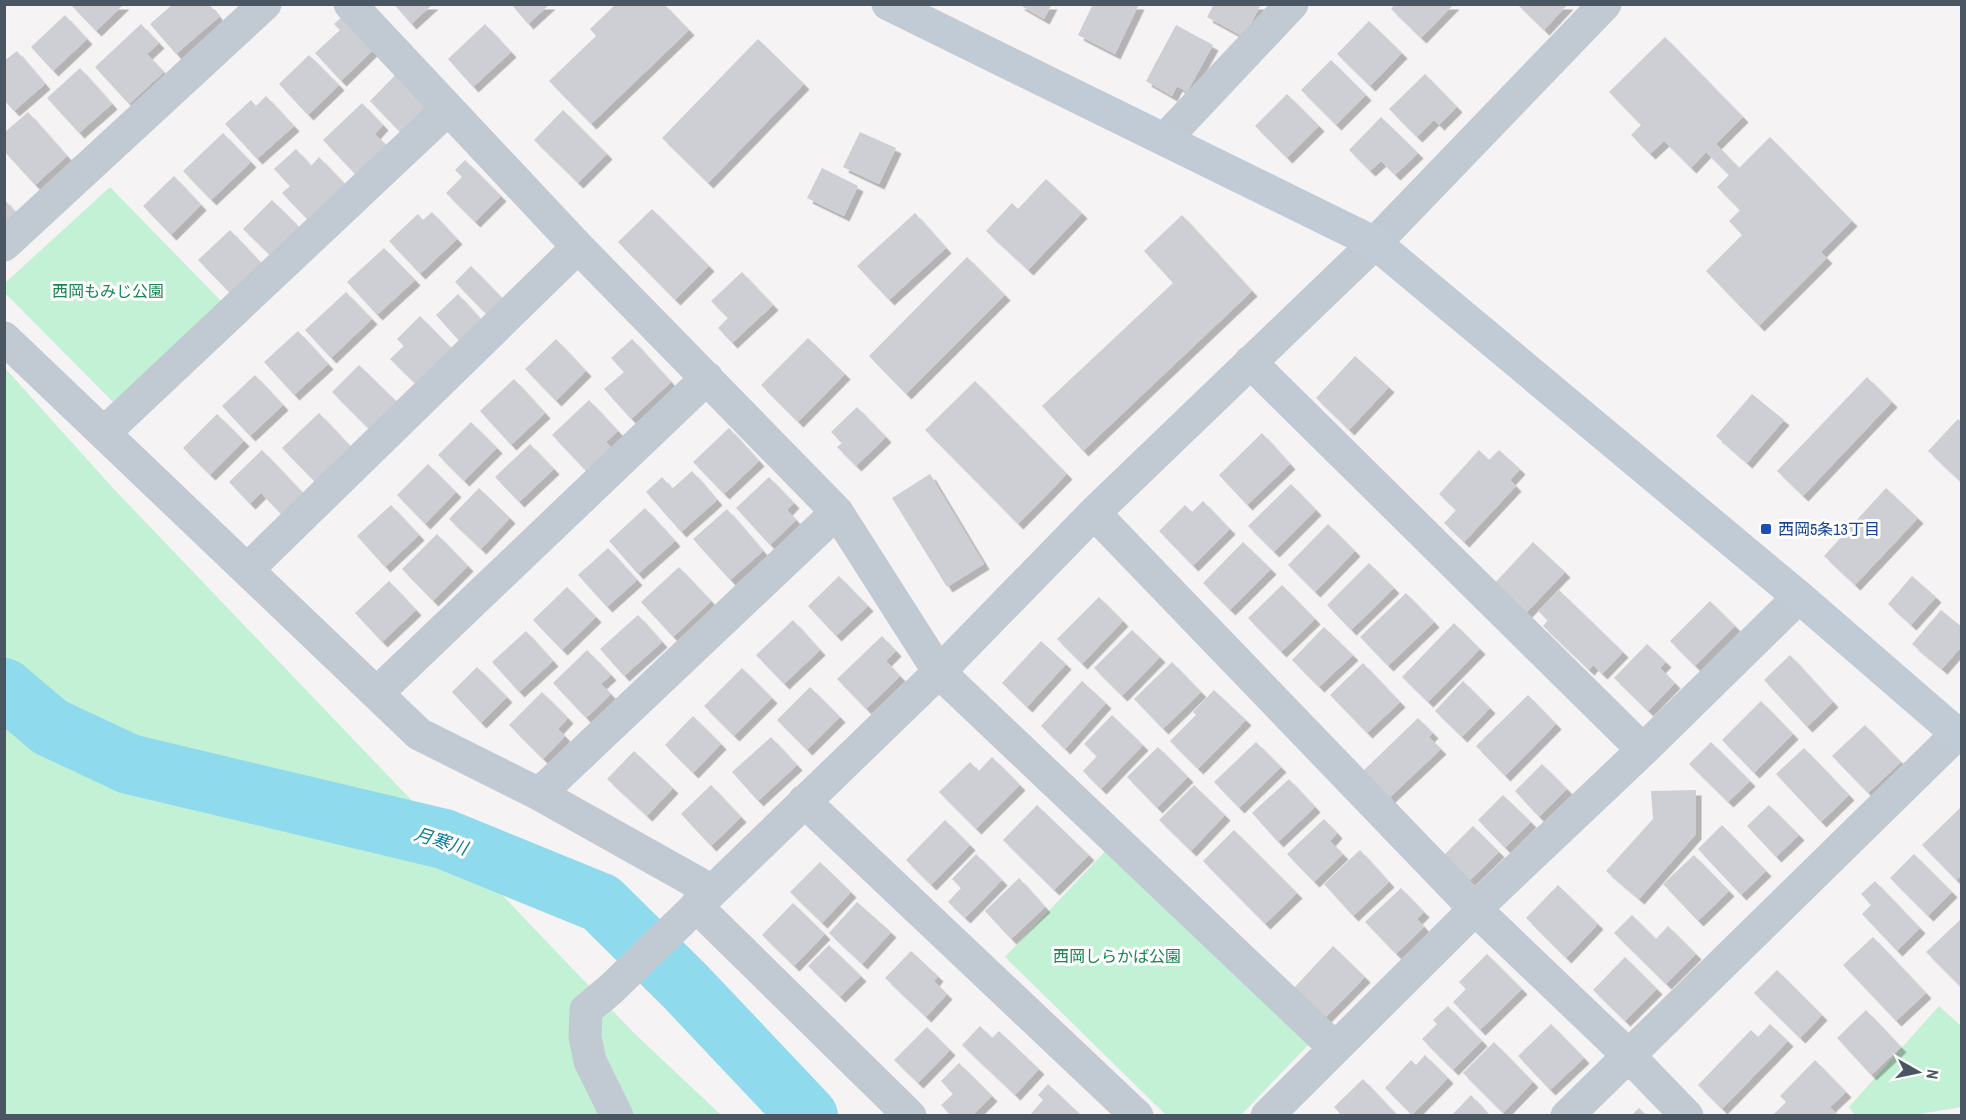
<svg xmlns="http://www.w3.org/2000/svg" width="1966" height="1120" viewBox="0 0 1966 1120" font-family="'Archivo Narrow','Noto Sans JP',sans-serif">
  <style>
    .green { fill: #c3f1d5 }
    .lines { fill: none; stroke-linecap: round; stroke-linejoin: round }
    .river { stroke: #90daee; stroke-width: 60 }
    .building { fill: #cdcfd5; filter: url(#shadow) }
    .street { stroke: #c1cad2; stroke-width: 33 }
    .secondary { stroke: #c1cbd6; stroke-width: 33 }
    .transit-dot { fill: #1a4fb4; stroke: #fff; stroke-width: 2 }
    .labels { text-anchor: middle; dominant-baseline: central; stroke-width: 6; stroke-linejoin: round; paint-order: stroke }
    .park-label { font-size: 16px; fill: #17864f; stroke: #fff }
    .transit-label { font-size: 16px; fill: #164399; stroke: #fff; text-anchor: start }
    .water-label { font-size: 18px; font-style: italic; fill: #0c7c9b; stroke: #fff }
  </style>
  <defs>
    <filter id="shadow"><feDropShadow dx="5.5" dy="5.5" stdDeviation="0" flood-color="#0004"/></filter>
  </defs>
  <rect width="100%" height="100%" fill="#f5f3f3"/>
  <!-- green -->
  <path class="green" d="M110 187 221 301 116 405 5 293V283Z
    M4 367 111 486 634 1033 721 1115H5Z
    M1115 841 1312 1041 1241 1115H1166L1005 957Z
    M1939 1006 1961 1026V1107L1914 1115H1855L1849 1107Z"/>
  <g class="lines">
    <!-- river -->
    <path class="river" d="M4 688 50 727 129 764 444 839 601 903 686 987 808 1116"/>
  </g>
  <!-- building -->
  <path class="building" d="M70 4H124L96 31Z
    M173 4H209L219 17 176 54 150 24Z
    M394 4H433L411 24Z
    M511 4H550L528 24Z
    M616 4H664L689 30 591 124 549 81 596 36 590 29Z
    M1018 4H1052L1044 19Z
    M1093 4H1139L1115 54 1078 35Z
    M1214 4H1261L1244 37 1207 17Z
    M1395 4H1454L1421 38 1391 9Z
    M1517 4H1568L1544 30Z
    M350 9 382 41 341 81 315 53 340 30 334 24Z
    M65 15 87 39 53 71 31 47Z
    M1369 21 1402 53 1370 86 1337 54Z
    M141 24 159 43 147 54 164 72 129 104 95 67Z
    M485 24 511 52 473 87 448 59Z
    M1176 25 1213 45 1187 92 1177 86 1172 96 1146 81Z
    M1665 37 1743 117 1716 144 1739 168 1770 137 1852 221 1821 252 1827 258 1759 326 1706 271 1742 235 1729 221 1740 210 1717 187 1729 175 1706 152 1691 168 1664 141 1650 154 1631 135 1641 125 1609 92Z
    M758 39 804 84 708 183 662 138Z
    M17 51 45 84 14 111 4 100V61Z
    M309 55 339 85 308 115 279 84Z
    M1331 60 1366 95 1336 125 1301 90Z
    M403 67 434 98 400 132 370 101Z
    M80 68 112 104 79 133 47 98Z
    M1425 74 1457 107 1439 125 1434 120 1417 137 1389 109Z
    M1287 94 1319 126 1287 158 1255 126Z
    M266 96 294 126 257 159 225 124 251 100 256 106Z
    M362 103 383 125 375 134 387 146 357 176 323 140Z
    M563 110 607 154 578 183 534 140Z
    M28 112 67 156 35 185 4 151V133Z
    M1381 117 1418 153 1395 175 1381 161 1370 171 1349 150Z
    M860 132 896 148 879 184 843 167Z
    M223 133 251 162 211 200 183 171Z
    M296 149 311 166 319 157 348 187 310 222 282 193 290 186 274 169Z
    M465 160 501 196 475 222 446 193 462 177 455 170Z
    M822 168 858 186 844 216 807 198Z
    M174 176 201 205 171 235 143 206Z
    M1046 179 1082 213 1028 270 986 231 1012 203 1018 209Z
    M4 199 16 213 4 223Z
    M272 200 299 227 271 256 243 229Z
    M652 209 709 266 675 300 618 242Z
    M432 212 457 239 420 274 389 241 418 214 423 220Z
    M915 213 946 248 889 300 857 266Z
    M1182 215 1252 291 1083 451 1042 406 1173 283 1144 251Z
    M230 230 264 266 233 296 198 260Z
    M384 248 415 280 377 315 347 282Z
    M967 257 1005 295 906 394 869 356Z
    M471 266 504 300 488 316 455 282Z
    M742 272 773 305 732 343 718 328 728 318 711 301Z
    M346 292 372 319 331 358 305 330Z
    M458 294 483 322 461 343 436 315Z
    M420 316 453 350 418 386 390 359 404 346 397 339Z
    M298 331 328 364 294 395 264 362Z
    M808 338 845 374 798 422 761 385Z
    M556 339 586 371 556 401 525 369Z
    M632 339 671 382 631 419 604 389 624 372 611 358Z
    M1355 356 1389 387 1349 430 1316 398Z
    M359 365 397 402 370 430 332 392Z
    M255 375 283 405 250 436 222 406Z
    M1867 377 1892 402 1803 496 1777 471Z
    M514 379 545 413 511 445 480 411Z
    M975 381 1067 474 1018 524 925 430Z
    M1752 394 1784 420 1747 463 1716 436Z
    M589 400 618 431 606 442 613 450 588 473 552 435Z
    M857 407 886 437 856 466 837 447 842 443 831 432Z
    M319 413 352 448 315 482 282 448Z
    M217 414 244 441 210 475 183 448Z
    M1958 419 1962 423V483L1928 451Z
    M471 422 497 448 464 481 438 455Z
    M729 428 759 461 724 494 693 462Z
    M1262 433 1290 464 1247 505 1219 475Z
    M530 444 554 469 519 502 495 477Z
    M262 450 305 495 283 516 261 493 250 504 229 482Z
    M1479 450 1489 460 1499 450 1520 469 1510 480 1516 486 1464 542 1444 523 1456 510 1439 494Z
    M428 464 456 492 425 524 397 495Z
    M692 471 717 500 681 532 646 492 662 477 672 489Z
    M930 474 984 564 947 587 892 498Z
    M769 477 794 503 787 510 796 520 770 545 736 508Z
    M1291 484 1316 510 1274 552 1248 526Z
    M479 488 510 518 481 549 449 519Z
    M1886 488 1918 518 1855 585 1824 556Z
    M1203 501 1230 529 1193 566 1159 531 1185 505 1192 512Z
    M391 505 419 535 385 567 357 536Z
    M645 508 675 541 638 574 609 541Z
    M727 509 763 551 730 580 693 539Z
    M1328 524 1355 551 1315 592 1288 565Z
    M437 534 468 566 433 601 402 569Z
    M1243 542 1271 569 1230 610 1203 583Z
    M1533 542 1565 572 1525 614 1493 585Z
    M608 548 637 580 607 607 578 575Z
    M1369 563 1394 588 1351 630 1327 605Z
    M679 567 711 601 673 637 641 602Z
    M839 576 868 606 836 636 808 606Z
    M1912 576 1936 597 1911 625 1888 604Z
    M389 581 416 610 382 642 355 613Z
    M1282 585 1315 619 1281 652 1248 618Z
    M567 587 596 617 562 650 533 620Z
    M1559 590 1623 652 1602 674 1593 665 1589 670 1543 626 1548 620 1538 611Z
    M1406 593 1434 622 1388 666 1360 637Z
    M1099 597 1123 621 1082 664 1057 639Z
    M1710 601 1735 626 1695 666 1670 641Z
    M1941 610 1962 627V646L1942 669 1912 644Z
    M638 615 662 642 624 676 600 649Z
    M793 620 820 650 784 684 756 655Z
    M1454 623 1480 649 1428 702 1402 677Z
    M1324 627 1353 655 1319 687 1292 660Z
    M1132 630 1160 657 1122 696 1094 668Z
    M526 631 553 661 519 692 492 662Z
    M882 636 896 651 886 661 900 676 866 709 837 679Z
    M1041 641 1066 664 1027 707 1002 683Z
    M1647 644 1666 662 1660 668 1675 683 1648 711 1614 678Z
    M587 650 611 675 601 684 611 694 586 718 553 683Z
    M1790 655 1833 702 1807 727 1764 680Z
    M1172 662 1201 692 1163 729 1134 699Z
    M1363 663 1400 702 1367 733 1330 695Z
    M477 667 507 697 481 723 452 692Z
    M742 668 772 698 734 736 704 706Z
    M1082 681 1106 703 1065 749 1041 726Z
    M1463 681 1490 708 1462 737 1435 711Z
    M810 687 840 717 807 750 777 720Z
    M1214 690 1246 720 1198 769 1170 741 1196 715 1193 712Z
    M542 692 568 718 558 729 565 736 543 759 509 725Z
    M1528 695 1556 724 1505 776 1476 746Z
    M1761 701 1793 734 1754 773 1722 740Z
    M1112 715 1143 745 1101 789 1083 771 1097 756 1084 744Z
    M693 716 721 744 693 773 665 745Z
    M1418 718 1433 733 1429 737 1441 749 1388 799 1362 772Z
    M1865 725 1901 762 1868 793 1832 756Z
    M771 737 797 765 758 801 732 772Z
    M1256 742 1281 767 1239 808 1214 782Z
    M1711 742 1750 781 1728 802 1689 764Z
    M1158 747 1188 777 1157 808 1127 777Z
    M1804 748 1849 795 1821 822 1776 774Z
    M634 751 673 788 647 816 607 779Z
    M992 757 1020 785 976 829 939 792 970 762 979 771Z
    M1542 764 1567 789 1539 817 1515 791Z
    M1289 779 1315 807 1278 842 1252 813Z
    M711 785 741 817 711 846 681 814Z
    M1194 785 1225 815 1191 851 1159 820Z
    M1696 790V834L1639 899 1606 871 1653 819 1651 791Z
    M1503 795 1531 822 1505 848 1478 820Z
    M1037 805 1089 855 1054 890 1003 840Z
    M1769 805 1799 835 1776 857 1747 826Z
    M1962 806V875L1956 880 1922 845Z
    M1324 819 1337 833 1330 841 1343 854 1314 882 1287 854Z
    M945 820 970 845 931 885 906 860Z
    M1722 825 1766 871 1741 895 1698 849Z
    M1473 826 1499 852 1469 881 1444 855Z
    M1234 830 1297 893 1265 924 1203 861Z
    M1360 850 1389 882 1353 916 1324 884Z
    M976 854 1002 880 965 918 948 902 961 888 952 879Z
    M1914 854 1952 892 1928 916 1890 878Z
    M1694 855 1729 891 1698 921 1663 884Z
    M820 862 851 892 822 923 790 892Z
    M1019 878 1045 907 1011 939 985 911Z
    M1875 881 1920 928 1897 951 1862 914 1871 905 1861 894Z
    M1558 885 1598 924 1566 958 1526 918Z
    M1401 888 1424 912 1417 919 1424 927 1396 954 1365 922Z
    M857 902 891 932 862 964 829 933Z
    M793 903 825 934 794 966 762 935Z
    M1632 915 1656 939 1668 926 1696 954 1666 984 1614 933Z
    M1962 918V988L1926 952Z
    M1873 937 1926 993 1896 1021 1843 965Z
    M829 945 861 976 840 997 808 966Z
    M1333 946 1365 977 1325 1018 1294 988Z
    M911 951 938 976 934 981 947 994 926 1017 885 978Z
    M1487 954 1522 989 1480 1030 1453 1002 1466 989 1459 982Z
    M1625 957 1657 989 1625 1021 1593 990Z
    M1777 970 1822 1015 1800 1038 1754 993Z
    M1448 1006 1482 1041 1453 1070 1422 1039 1437 1024 1433 1020Z
    M1866 1010 1901 1047 1871 1075 1837 1038Z
    M1551 1024 1584 1058 1550 1090 1518 1056Z
    M1770 1024 1788 1041 1722 1109 1698 1085 1751 1030 1758 1037Z
    M980 1026 992 1038 999 1031 1039 1069 1015 1095 962 1045Z
    M927 1027 950 1050 918 1083 894 1060Z
    M1494 1042 1533 1082 1503 1113 1463 1073Z
    M1425 1055 1448 1078 1412 1115 1385 1088 1411 1060 1416 1065Z
    M1815 1060 1846 1092 1830 1107 1839 1116H1772L1786 1102 1780 1096Z
    M959 1063 992 1096 972 1116H951L941 1105 953 1094 941 1081Z
    M1363 1079 1398 1116H1342L1334 1107Z
    M1048 1084 1082 1116H1029L1043 1100 1038 1095Z
    M1471 1095 1490 1116H1451Z
    M1639 1108 1647 1116H1631Z"/>
  <g class="lines">
    <!-- street -->
    <path class="street" d="M350 4 578 247 837 512 939 672 1335 1048
      M1165 139 1292 4
      M4 245 265 4
      M4 338 419 734 539 794 712 891
      M1250 362 1643 750
      M105 432 448 109
      M1094 513 1475 909 1629 1056 1687 1116
      M248 569 578 247
      M377 693 707 378
      M539 794 837 512
      M804 801 1137 1116
      M696 906 910 1116
      M617 1116 590 1061 585 1037 586 1010 611 989 939 672 1094 513 1375 243 1605 4
      M1267 1116 1475 909 1643 750 1799 597
      M1567 1116 1957 734"/>
    <!-- secondary -->
    <path class="secondary" d="M888 4 1375 243 1799 597 1962 738"/>
  </g>
  <!-- markers -->
  <rect class="transit-dot" x="1760" y="523" width="12" height="12" rx="3"/>
  <g class="labels">
    <!-- park labels -->
    <g class="park-label">
      <text x="108" y="291">西岡もみじ公園</text>
      <text x="1117" y="956">西岡しらかば公園</text>
    </g>
    <!-- transit labels -->
    <g class="transit-label">
      <text x="1778" y="529">西岡5条13丁目</text>
    </g>
    <!-- water labels -->
    <g class="water-label">
      <text transform="translate(441 841) rotate(17)">月寒川</text>
    </g>
  </g>
  <!-- border -->
  <rect width="1966" height="1120" fill="none" stroke="#4a5661" stroke-width="12"/>
  <!-- north arrow -->
  <g transform="translate(1918 1072) rotate(99)" stroke="#ffffff" stroke-width="4.5" paint-order="stroke">
  <path d="M0-4.5L10 22L0 15L-10 22Z" fill="#4a5661"/>
  <text y="-9" font-size="16" font-weight="bold" text-anchor="middle" fill="#4a5661">N</text>
  </g>
</svg>
